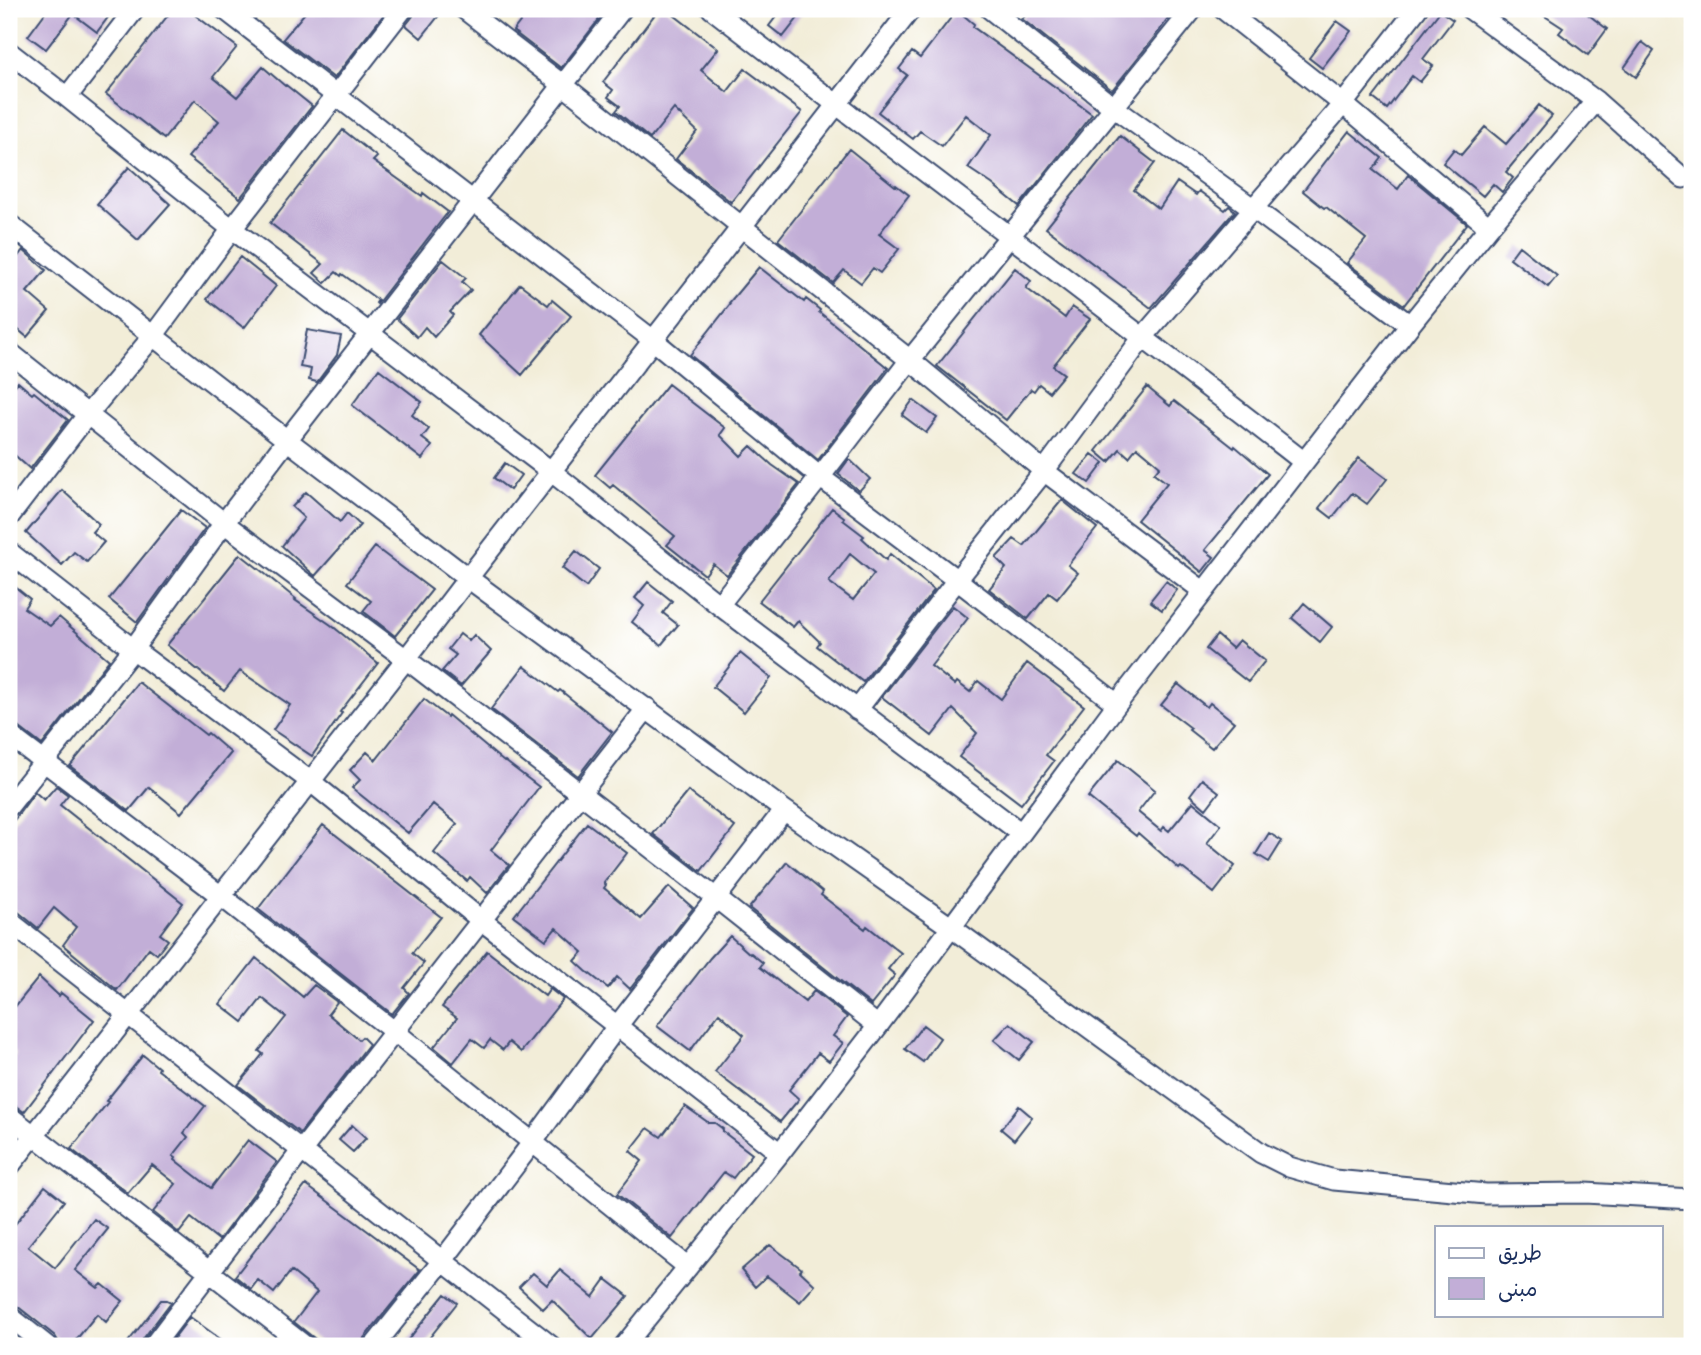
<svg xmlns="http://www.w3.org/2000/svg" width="1701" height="1355" viewBox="0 0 1701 1355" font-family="'Shantell Sans','Playpen Sans Arabic',sans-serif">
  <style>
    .building { fill: #c2aed7; fill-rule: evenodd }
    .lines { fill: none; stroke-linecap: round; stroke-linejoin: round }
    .minor-casing { stroke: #3b4c70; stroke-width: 23 }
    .minor { stroke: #fff; stroke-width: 19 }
  </style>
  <rect width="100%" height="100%" fill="#fff"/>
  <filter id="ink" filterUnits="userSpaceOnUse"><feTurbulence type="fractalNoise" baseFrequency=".0143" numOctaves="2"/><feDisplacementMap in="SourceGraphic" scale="14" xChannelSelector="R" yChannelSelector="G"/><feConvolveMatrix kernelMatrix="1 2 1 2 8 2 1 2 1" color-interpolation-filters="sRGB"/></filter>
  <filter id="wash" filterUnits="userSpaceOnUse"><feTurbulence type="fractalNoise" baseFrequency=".00686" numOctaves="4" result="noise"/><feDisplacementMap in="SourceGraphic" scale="28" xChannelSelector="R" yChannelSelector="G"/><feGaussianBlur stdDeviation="1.57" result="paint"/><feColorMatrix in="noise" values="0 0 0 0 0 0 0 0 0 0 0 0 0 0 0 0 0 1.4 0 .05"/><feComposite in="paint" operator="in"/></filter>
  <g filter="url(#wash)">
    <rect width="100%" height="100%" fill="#f2edd8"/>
    <g id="blocks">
      <!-- building -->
      <path class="building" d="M48 9H100L109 16 97 32 73 14 46 49 28 36Z
        M173 9H187L237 47 213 77 237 97 263 67 285 86 286 85 312 106 240 198 188 157 219 121 195 100 164 139 106 94Z
        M308 9H388L334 78 283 39Z
        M415 9H444L421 38 406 25 413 16Z
        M530 9H607L561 68 513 31Z
        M659 9H666L718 49 701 70 727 92 745 69 802 112 731 202 676 159 697 131 674 109 650 139 616 111 620 106 608 97 613 90 603 82Z
        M782 9H805L783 37 769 26Z
        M1031 9H1175L1160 30 1112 90 1022 19Z
        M1534 9H1581L1607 29 1588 55 1559 33 1563 28Z
        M957 10 974 24 973 27 1092 114 1019 206 992 184 968 168 991 135 966 115 942 146 920 131 913 139 878 112 907 75 899 69 912 52 920 58Z
        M1440 11 1453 20 1423 59 1433 66 1420 82 1412 76 1387 109 1373 98Z
        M1337 21 1351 31 1322 68 1309 58Z
        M1642 42 1654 51 1636 77 1624 68Z
        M1539 105 1552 116 1506 172 1513 178 1502 192 1493 184 1483 196 1443 163 1454 149 1461 155 1485 127 1506 144Z
        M343 130 377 157 373 161 422 196 423 193 448 212 377 304 376 303 378 300 342 274 341 276 336 272 325 283 314 273 323 264 270 223Z
        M1349 131 1382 158 1373 170 1398 189 1408 175 1467 224 1404 305 1347 263 1366 239 1326 207 1324 208 1303 191Z
        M1120 136 1155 163 1134 190 1159 209 1177 182 1196 195 1199 191 1225 210 1229 206 1235 211 1151 308 1046 228Z
        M849 149 895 186 896 185 909 195 879 234 899 249 880 273 873 268 861 283 844 270 833 283 778 240Z
        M129 167 170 204 138 240 97 204Z
        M1519 246 1557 276 1548 287 1510 258Z
        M23 250 46 270 27 292 49 311 27 337 9 322V268Z
        M240 257 276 286 244 328 207 299Z
        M443 260 466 278 462 282 471 290 450 312 453 315 434 337 425 327 417 337 397 319Z
        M759 267 804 302 806 299 820 310 819 312 888 368 818 460 690 355 730 304 729 303Z
        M1015 268 1031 281 1026 288 1065 318 1072 307 1090 319 1053 366 1064 374 1049 392 1039 384 1034 391 1031 389 1006 420 937 366Z
        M520 284 548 305 552 300 571 316 522 375 479 335Z
        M307 330 341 336 337 355 317 382 309 380 311 369 300 367Z
        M379 369 422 402 412 415 429 429 422 438 432 446 422 459 352 405Z
        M18 382 32 394 34 392 68 420 30 469 9 450V392Z
        M668 384 725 428 720 435 741 456 751 446 772 465 799 484 727 575 713 564 705 575 667 545 675 536 613 485 610 488 595 475Z
        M1147 387 1170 406 1174 401 1234 448 1235 446 1268 474 1205 550 1214 557 1202 572 1137 520 1167 483 1154 473 1160 466 1137 447 1129 457 1120 449 1109 462 1096 451Z
        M913 400 937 418 926 433 902 415Z
        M1092 454 1104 463 1089 483 1076 474Z
        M1359 458 1387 479 1367 504 1352 493 1332 518 1319 508Z
        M849 459 870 479 859 491 838 474Z
        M505 463 521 475 510 490 494 478Z
        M62 490 99 524 92 532 104 542 87 562 74 552 62 565 26 533Z
        M306 492 340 522 347 513 360 525 315 576 282 546 304 518 292 507Z
        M1062 500 1097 528 1068 565 1078 573 1057 599 1049 593 1028 619 989 589 1006 568 996 558 1014 539 1024 546Z
        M832 508 844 517 843 520 864 536 862 538 886 560 890 554 934 590 863 682 817 646 820 642 798 621 793 627 759 601ZM850 554 874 574 853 600 829 582Z
        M181 510 205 528 137 622 109 599Z
        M375 547 432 590 395 636 363 611 371 601 347 583Z
        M576 551 599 569 586 587 562 568Z
        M240 554 264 573 296 599 295 600 331 625 378 663 340 712 342 713 312 756 273 730 290 705 240 671 224 691 167 645Z
        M1166 581 1177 590 1162 610 1150 601Z
        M9 582 30 599 24 608 50 626 59 617 109 660 42 745 16 725 9 723Z
        M648 582 672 601 663 613 678 625 661 645 632 622 644 606 635 598Z
        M1304 603 1332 627 1320 642 1292 618Z
        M953 606 968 618 931 666 955 685 957 682 970 692 978 681 1001 699 1027 663 1084 706 1046 755 1054 761 1021 804 959 757 977 733 953 709 932 736 882 697Z
        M460 634 469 641 474 635 491 651 461 686 442 671 456 655 448 649Z
        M1217 635 1232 648 1239 640 1265 661 1248 682 1206 649Z
        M740 653 771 678 744 712 713 687Z
        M524 666 558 692 560 690 612 732 578 776 491 709Z
        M138 682 206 735 208 733 231 753 181 813 149 787 129 811 70 766Z
        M1178 684 1207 707 1210 703 1234 722 1212 748 1189 730 1191 728 1161 705Z
        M424 699 447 717 448 715 504 762 505 761 539 787 491 850 509 865 487 893 470 877 467 881 434 853 457 824 433 804 408 833 352 788 360 780 350 770 367 752 376 760Z
        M1118 760 1155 790 1138 812 1161 831 1164 827 1169 831 1193 802 1221 825 1207 843 1235 866 1214 893 1181 867 1179 869 1138 833 1136 836 1088 797Z
        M1202 779 1219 792 1206 809 1190 795Z
        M56 786 68 795 60 805 183 903 160 934 168 940 157 954 149 948 117 990 63 945 76 927 54 908 38 928 17 911 9 909V827L35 792 44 800Z
        M688 791 735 827 701 871 653 834Z
        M587 823 627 853 604 883 606 885 604 888 641 919 669 887 693 908 630 989 617 977 608 988 586 971 575 961 583 952 556 928 546 940 514 916Z
        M323 825 441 917 412 953 424 963 404 988 409 993 392 1014 258 909Z
        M1269 833 1282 841 1269 862 1256 854Z
        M787 862 823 892 821 895 865 929 867 926 901 953 888 969 895 975 871 1005 749 908Z
        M730 936 750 954 751 953 763 963 760 967 805 1002 814 991 847 1017 833 1036 843 1043 829 1061 818 1053 789 1090 799 1099 780 1122 715 1072 744 1035 719 1013 690 1051 657 1026 710 958Z
        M487 951 545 996 550 989 563 999 521 1052 509 1042 503 1050 490 1040 484 1048 472 1039 453 1063 434 1047 457 1018 442 1007Z
        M256 958 303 997 314 985 337 1002 328 1014 359 1040 362 1037 369 1044 300 1133 238 1085 263 1054 259 1051 286 1017 262 998 243 1022 220 1004Z
        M39 977 59 996 61 993 94 1020 24 1112 9 1101V1063L16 1054 9 1049V1014Z
        M1010 1023 1034 1042 1019 1060 994 1040Z
        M923 1025 940 1038 923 1062 905 1049Z
        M143 1055 159 1068 158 1070 205 1106 184 1133 188 1137 173 1156 176 1158 175 1160 211 1188 248 1140 277 1162 219 1240 191 1218 179 1233 153 1212 176 1184 152 1165 128 1193 71 1149 108 1102 106 1101Z
        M685 1106 709 1123H715L723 1129 722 1131 752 1154 733 1178 724 1172 672 1238 617 1194 642 1161 630 1151 648 1128 661 1137Z
        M1019 1106 1032 1117 1014 1140 1001 1129Z
        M352 1125 366 1138 353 1152 339 1140Z
        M306 1185 420 1270 364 1338 362 1346H324L294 1322 317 1292 291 1271 274 1293 258 1280 251 1289 235 1276Z
        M45 1186 64 1201 28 1246 55 1268 94 1219 108 1229 75 1270 98 1288 102 1284 123 1301 106 1322 97 1314 71 1346H61L55 1336 17 1306 9 1304V1232Z
        M770 1245 802 1269 800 1271 815 1285 800 1302 767 1276 755 1287 741 1270Z
        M560 1270 593 1297 606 1279 628 1296 592 1339 552 1300 543 1309 519 1287 533 1273 547 1285Z
        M445 1294 457 1303 423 1346H403Z
        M161 1300H167L171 1302 143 1339 141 1346H125Z
        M190 1317 230 1346H168Z"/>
    </g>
  </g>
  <g filter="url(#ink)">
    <use href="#blocks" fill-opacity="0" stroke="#3b4c70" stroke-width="2"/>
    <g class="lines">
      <defs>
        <path id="minor" d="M224 9 653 340 820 477 957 580 1117 704
          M464 9 563 85 910 360 1044 471 1203 591
          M712 9C909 161 1108 309 1304 462
          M990 9 1113 107 1254 209 1410 325
          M1223 9 1343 104 1489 227
          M1470 9 1596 101 1683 178
          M9 52 67 97 135 9
          M67 97 232 229 552 472 719 605 1021 833
          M9 224 287 440 468 578 784 810 952 928 1261 1153 1289 1167 1334 1180 1486 1194 1585 1193 1692 1199
          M9 352 224 523 406 659 716 898 878 1026
          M9 517 88 414 153 336 232 229 403 9
          M9 552 133 649 310 781 481 920 780 1153
          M719 605 820 477 910 360 1193 9
          M857 710 957 580 1044 471 1143 337 1343 104 1417 9
          M9 735 221 896 395 1032 688 1267
          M9 806 133 649 224 523 287 440 622 9
          M9 921 551 1346
          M9 1116 305 1346
          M9 1167 406 659 468 578 911 9
          M9 1316 47 1346
          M153 1346 302 1150 647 708
          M374 1346 443 1260 532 1143 618 1025 784 810
          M624 1346 780 1153 878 1026 1117 704 1410 325 1489 227 1596 101"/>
      </defs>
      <!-- minor casing -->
      <use href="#minor" class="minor-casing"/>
      <!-- minor -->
      <use href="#minor" class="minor"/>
    </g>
  </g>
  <!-- margin -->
  <rect width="1701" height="1355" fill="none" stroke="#fff" stroke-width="35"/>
  <!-- legend -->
  <rect x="1435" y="1226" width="228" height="91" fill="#ffffff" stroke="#a4acbf" stroke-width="2"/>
  <rect x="1449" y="1248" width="35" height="10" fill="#ffffff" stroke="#a4acbf" stroke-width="2"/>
  <text x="1498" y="1260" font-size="21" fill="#1b2f5e">طريق</text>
  <rect x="1449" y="1278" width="35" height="21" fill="#c2aed7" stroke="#a4acbf" stroke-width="2"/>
  <text x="1498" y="1296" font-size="21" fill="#1b2f5e">مبنى</text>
</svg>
